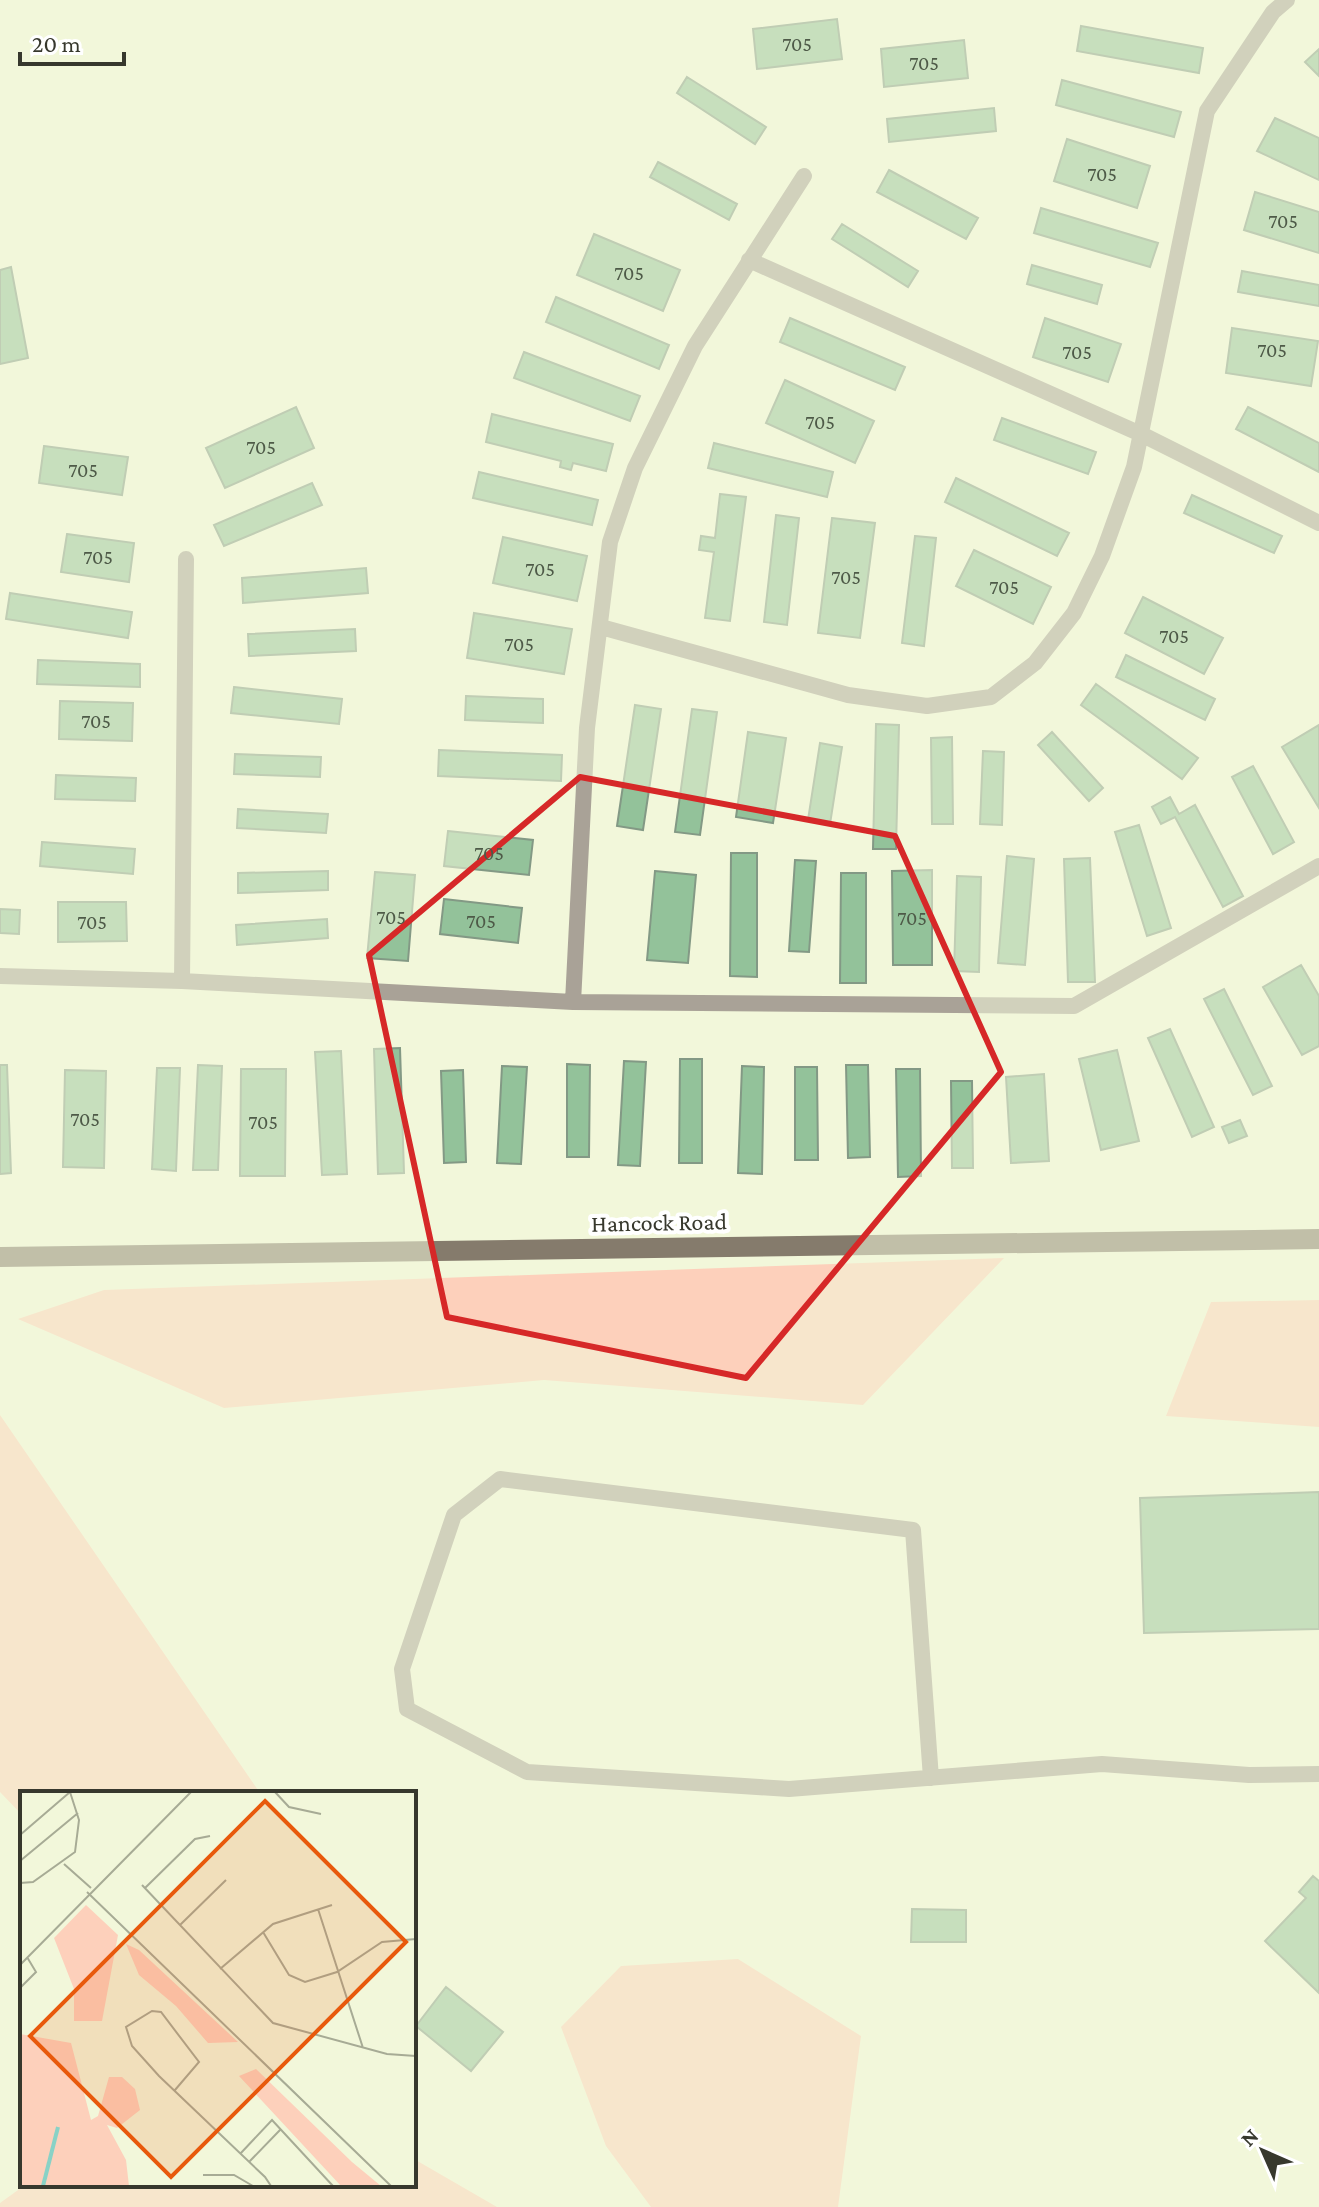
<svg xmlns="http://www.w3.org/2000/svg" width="1319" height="2207" viewBox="0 0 1319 2207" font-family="'Crimson Pro',serif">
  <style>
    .green { fill: #fdd0bb }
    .building { fill: #93c29a; stroke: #839985; stroke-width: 2 }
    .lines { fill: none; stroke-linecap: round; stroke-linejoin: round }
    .lane { stroke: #a9a297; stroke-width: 16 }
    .secondary { stroke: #857b6c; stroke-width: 20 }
    .marked { fill: none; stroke: #d62828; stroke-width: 6; stroke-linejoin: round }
    .labels { text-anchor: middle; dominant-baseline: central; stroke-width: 8; stroke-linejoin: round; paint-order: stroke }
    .number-label { font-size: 20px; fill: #4e5a48 }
    .street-label { font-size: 24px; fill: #37382d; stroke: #fff }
    .inset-river { fill: none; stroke: #89d2c6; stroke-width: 4 }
    .inset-road { fill: none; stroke: #a7ab95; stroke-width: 2 }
    .view { fill: #e8590c; fill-opacity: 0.15; stroke: #e8590c; stroke-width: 4 }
    .inset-edge { fill: none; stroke: #37382d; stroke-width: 4 }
  </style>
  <rect width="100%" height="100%" fill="#f2f7da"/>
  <!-- green -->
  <path class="green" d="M1004 1258 863 1405 544 1380 224 1408 18 1319 104 1290Z
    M1319 1300V1427L1166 1416 1211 1302Z
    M0 1415 260 1793H22V1815L0 1792Z
    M738 1959 861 2036 838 2207H651L606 2146 561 2027 621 1966Z
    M414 2159 497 2207H0V2203L25 2185H414Z"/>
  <!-- building -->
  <path class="building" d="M837 19 842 59 757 69 753 29Z
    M1081 26 1203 48 1199 73 1077 51Z
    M964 40 968 78 884 87 881 49Z
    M1319 49V76L1305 62Z
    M687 77 766 127 755 144 677 93Z
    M1062 80 1181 112 1174 137 1056 105Z
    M994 108 996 131 889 142 887 119Z
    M1275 118 1319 138V180L1257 151Z
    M1067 139 1150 166 1137 208 1054 181Z
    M658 162 737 204 729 220 650 177Z
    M889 170 978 218 966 239 877 192Z
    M1255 192 1319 212V253L1244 230Z
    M1041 208 1158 243 1150 267 1034 233Z
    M842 224 918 271 908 287 832 239Z
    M594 234 680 270 663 311 577 275Z
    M1032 265 1102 285 1097 304 1027 284Z
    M11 267 28 358 0 364V270Z
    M1242 271 1319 285V306L1238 292Z
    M556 297 669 345 659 369 546 322Z
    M790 318 905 367 895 390 780 342Z
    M1045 318 1121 344 1108 382 1033 357Z
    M1232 328 1318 341 1311 386 1226 373Z
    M524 352 640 396 630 421 514 378Z
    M785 380 874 421 855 463 766 423Z
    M296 407 314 448 225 488 206 448Z
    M1248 407 1319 443V472L1236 429Z
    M492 414 613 444 606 471 573 463 571 470 560 467 561 461 486 442Z
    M1002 418 1096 452 1088 474 994 440Z
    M714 443 833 472 827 497 708 468Z
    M44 446 128 457 122 495 39 483Z
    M479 472 598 500 592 525 473 498Z
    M956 478 1069 533 1057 556 945 502Z
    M312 483 322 505 224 546 214 525Z
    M720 494 746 497 730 621 705 618 714 552 699 550 701 536 715 538Z
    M1192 495 1282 536 1274 553 1184 513Z
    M776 515 799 518 787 625 764 622Z
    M832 518 875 523 860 638 818 633Z
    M67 534 134 543 129 582 61 572Z
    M915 536 936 538 924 646 902 643Z
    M503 537 587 556 577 601 493 583Z
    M974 550 1051 587 1033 624 956 586Z
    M366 568 368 593 243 603 242 578Z
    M10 593 132 612 128 638 6 619Z
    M1143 597 1223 638 1204 674 1125 633Z
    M474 613 572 629 564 674 467 658Z
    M355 629 356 651 249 656 248 634Z
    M1126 655 1215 699 1205 720 1116 677Z
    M38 660 140 664V687L37 684Z
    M1096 684 1198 758 1182 779 1081 705Z
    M234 687 342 699 339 724 231 713Z
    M466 696 543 699V723L465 720Z
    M60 701 133 703 132 741 59 739Z
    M635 705 661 709 643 830 617 826Z
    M692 709 717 712 700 835 675 832Z
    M876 724 899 725 896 849H873Z
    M1319 725V808L1282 747Z
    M748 732 786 738 773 823 736 817Z
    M1052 732 1103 788 1089 801 1038 745Z
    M952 737 953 824H932L931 738Z
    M820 743 842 747 830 824 808 820Z
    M439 750 562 755 561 781 438 776Z
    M983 751 1004 752 1002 825 980 824Z
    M235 754 321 757 320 777 234 774Z
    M1253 766 1294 842 1273 854 1232 777Z
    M56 775 136 778 135 801 55 799Z
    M1170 797 1179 814 1195 805 1243 896 1223 907 1175 817 1161 824 1152 807Z
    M238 809 328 814 326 833 237 828Z
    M1139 825 1171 928 1147 936 1115 832Z
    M448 831 533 840 529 875 444 866Z
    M42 842 135 849 133 874 40 866Z
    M731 853H757V977L730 976Z
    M1007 856 1034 859 1025 965 998 963Z
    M1090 858 1095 982H1068L1064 859Z
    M795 860 816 861 809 952 789 951Z
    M932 870V965H893L892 871Z
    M328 871V890L238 893V873Z
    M655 871 696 875 688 963 647 960Z
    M375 872 415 875 408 961 367 958Z
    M841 873H866V983H840Z
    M957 876 981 877 979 972 954 971Z
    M444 899 522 908 518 943 440 934Z
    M58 902H126L127 941 58 942Z
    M0 909 20 910 19 934 0 933Z
    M327 919 328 938 237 945 236 925Z
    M1301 965 1319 996V1046L1302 1055 1263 987Z
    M1224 989 1272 1086 1253 1095 1204 999Z
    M1170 1029 1214 1127 1192 1137 1148 1038Z
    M400 1048 404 1173 378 1174 374 1049Z
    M1117 1050 1139 1141 1101 1150 1079 1059Z
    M341 1051 347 1174 322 1175 315 1052Z
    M680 1059H702V1163H679Z
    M624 1061 646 1062 640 1166 618 1165Z
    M567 1064 590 1065 589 1157H567Z
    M0 1065H7L11 1173 0 1174Z
    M198 1065 222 1066 218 1170H193Z
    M846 1065H868L870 1157 848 1158Z
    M502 1066 527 1067 521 1164 497 1163Z
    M742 1066 764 1067 762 1174 738 1173Z
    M795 1067H817L818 1160H795Z
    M157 1068H180L176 1171 152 1169Z
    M241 1069H286L285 1176H240Z
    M896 1069H920L921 1176 898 1177Z
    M65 1070 106 1071 104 1168 63 1167Z
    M463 1070 466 1162 444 1163 441 1071Z
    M1044 1074 1049 1161 1011 1163 1006 1077Z
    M951 1081H972L973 1168H952Z
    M1240 1120 1247 1136 1229 1143 1222 1127Z
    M1319 1492V1629L1144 1633 1140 1498Z
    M1313 1876 1319 1881V1993L1265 1941 1306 1898 1299 1892Z
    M912 1909 966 1910V1942H911Z
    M446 1987 503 2032 471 2071 416 2026Z"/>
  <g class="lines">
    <!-- lane -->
    <path class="lane" d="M749 260 1143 435 1319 523
      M601 627 848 695 927 706 991 697 1035 663 1074 613 1102 556 1134 467 1207 111 1273 12 1287 0
      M0 976 182 981 573 1002 1074 1006 1319 866
      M182 981 186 559
      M573 1002 587 728 610 542 635 468 695 346 804 176
      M931 1778 913 1530 500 1479 454 1515 402 1669 407 1709 527 1772 789 1789 1102 1764 1249 1775 1319 1774"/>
    <!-- secondary -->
    <path class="secondary" d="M0 1257 1319 1239"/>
  </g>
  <!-- marked area -->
  <path d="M0 0H1319V2207H0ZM580 777 895 836 1001 1072 746 1378 447 1317 369 955Z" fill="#f2f7da" fill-opacity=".55" fill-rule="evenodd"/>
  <path class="marked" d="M580 777 895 836 1001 1072 746 1378 447 1317 369 955Z"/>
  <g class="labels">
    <!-- number labels -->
    <g class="number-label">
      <text x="797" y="44">705</text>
      <text x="924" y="63">705</text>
      <text x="1102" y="174">705</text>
      <text x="1283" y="221">705</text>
      <text x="629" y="273">705</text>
      <text x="1272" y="350">705</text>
      <text x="1077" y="352">705</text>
      <text x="820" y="422">705</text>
      <text x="261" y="447">705</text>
      <text x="83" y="470">705</text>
      <text x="98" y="557">705</text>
      <text x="540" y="569">705</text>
      <text x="846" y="577">705</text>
      <text x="1004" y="587">705</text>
      <text x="1174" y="636">705</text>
      <text x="519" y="644">705</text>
      <text x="96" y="721">705</text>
      <text x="489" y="853">705</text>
      <text x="391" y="917">705</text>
      <text x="912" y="918">705</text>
      <text x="481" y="921">705</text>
      <text x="92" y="922">705</text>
      <text x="85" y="1119">705</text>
      <text x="263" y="1122">705</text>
    </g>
    <!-- street labels -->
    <g class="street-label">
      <text transform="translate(659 1222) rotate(-1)">Hancock Road</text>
    </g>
  </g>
  <!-- overview -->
  <g transform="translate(20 1791)">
    <rect width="396" height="396" fill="#f2f7da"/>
    <path d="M66 114 98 144 82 230H54V198L34 147ZM106 153 119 159 218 251 188 252 156 215 119 184ZM0 243 51 252 71 329 78 325 89 286H102L115 298 120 319 97 337 87 334 106 369 109 395H0ZM236 278 332 371 361 395H321L219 285Z" fill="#fdd0bb"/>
    <path class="inset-river" d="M23 395 38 336"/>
    <path class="inset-road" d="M255 1 269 16 301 23M0 44 50 1M0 70 58 22M44 73 71 97M0 92 13 91 55 61 59 29 50 1M122 94 253 232 367 263 396 265M125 97 175 48 190 45M67 101 371 395M298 118 343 257M160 134 206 89M243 141 269 184 285 191 317 181 362 151 396 148M0 174 171 1M200 178 253 133 312 114M0 197 16 181 7 166M155 299 179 271 141 221 132 220 106 236 112 255 139 285 245 386 251 395M220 363 252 329 313 395M229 371 260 339M183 384H214L233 395"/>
    <path class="view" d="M245 10 386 151 151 386 10 245Z"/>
    <rect width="396" height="396" class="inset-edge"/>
  </g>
  <!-- north arrow -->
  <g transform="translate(1263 2151) rotate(315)" stroke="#ffffff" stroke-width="6" paint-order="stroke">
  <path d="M0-6L14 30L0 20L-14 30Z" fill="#37382d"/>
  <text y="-12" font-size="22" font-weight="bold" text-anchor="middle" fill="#37382d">N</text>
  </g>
  <!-- scale -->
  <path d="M20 52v12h104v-12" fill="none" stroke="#37382d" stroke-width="4"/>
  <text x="32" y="52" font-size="24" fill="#37382d" stroke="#ffffff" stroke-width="6" paint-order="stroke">20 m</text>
</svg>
